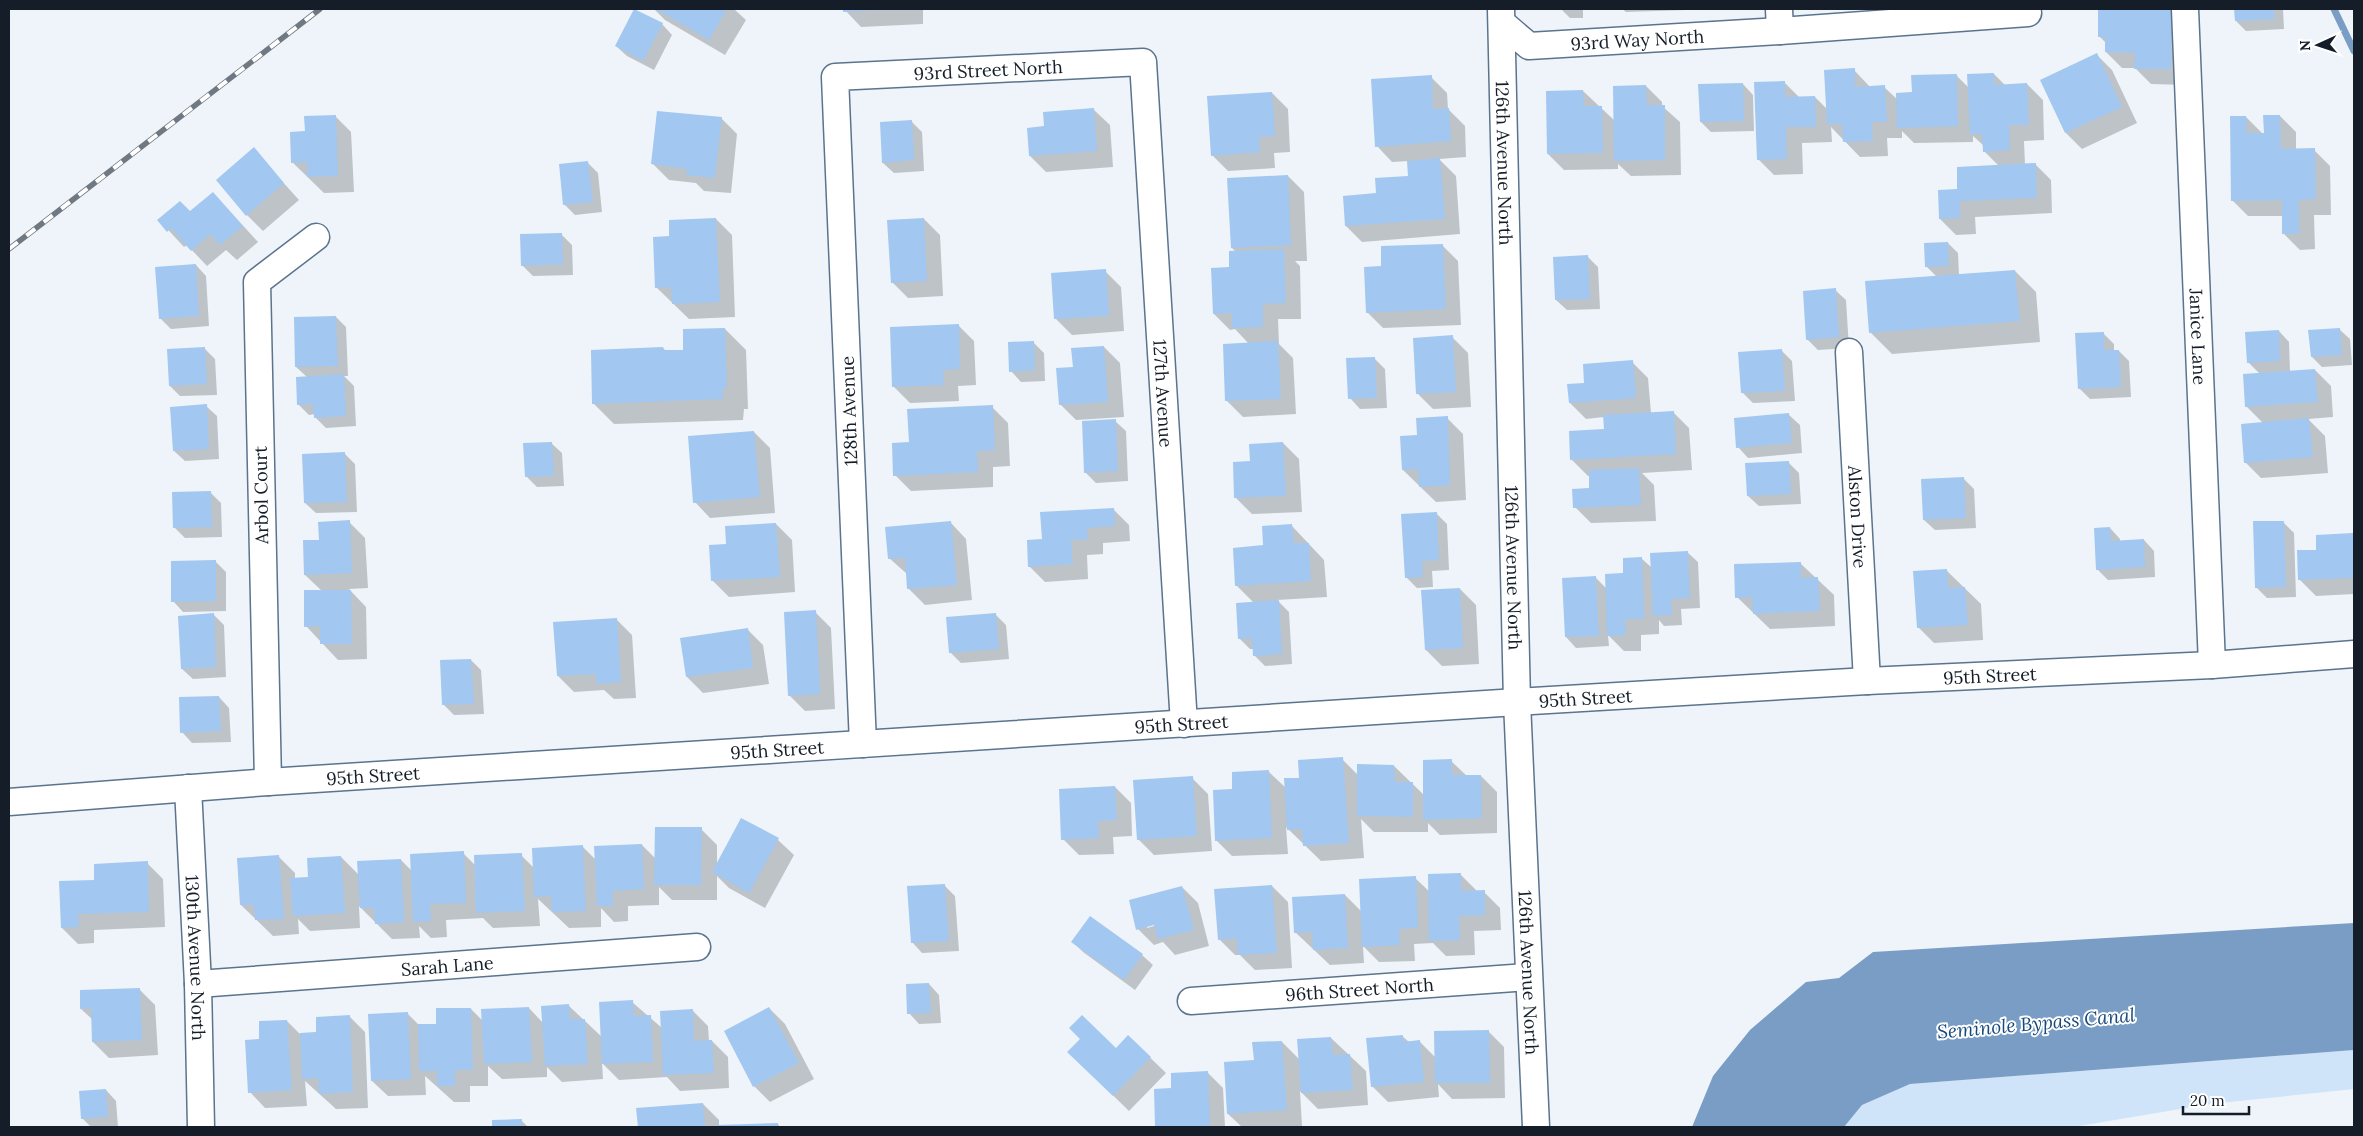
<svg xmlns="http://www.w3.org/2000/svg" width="2363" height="1136" viewBox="0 0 2363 1136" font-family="Lora,serif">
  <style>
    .green { fill: #cfe3f9 }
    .water { fill: #7a9dc5 }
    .shadow { fill: #0003; fill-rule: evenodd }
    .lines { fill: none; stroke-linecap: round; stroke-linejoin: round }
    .stream { stroke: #7a9dc5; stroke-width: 7 }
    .building { fill: #a2c7f0 }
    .minor-casing { stroke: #5b738d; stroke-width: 29 }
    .minor { stroke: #fff; stroke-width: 26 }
    .rail-casing { stroke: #707881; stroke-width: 5.5 }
    .rail { stroke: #fff; stroke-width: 4; stroke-dasharray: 11; stroke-linecap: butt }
    .labels { text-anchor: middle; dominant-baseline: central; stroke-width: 4; stroke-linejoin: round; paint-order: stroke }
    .street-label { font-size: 18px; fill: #141d28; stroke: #fff }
    .water-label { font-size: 19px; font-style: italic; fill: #16497c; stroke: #fff }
  </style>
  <rect width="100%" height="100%" fill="#eef4fa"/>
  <!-- green -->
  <path class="green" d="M2354 1050V1089L2210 1104 2073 1127H1844L1862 1105 1910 1084Z"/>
  <!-- water -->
  <path class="water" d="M2354 923V1050L1910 1084 1862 1105 1844 1127H1692L1713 1076 1750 1030 1806 982 1839 978 1873 952Z"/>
  <!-- shadow -->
  <path class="shadow" d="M654 9H734L746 20 725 55 665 20Z
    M844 9H923V24L861 27Z
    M1561 9H1583V18H1570Z
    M1622 9H1686L1687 10 1626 12Z
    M2099 9H2172L2187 24 2186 85 2151 84 2135 68H2122L2106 52V43L2099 36Z
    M2235 9H2283L2284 29 2246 31 2236 21Z
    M662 24 672 35 654 70 627 56 616 46Z
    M2097 55 2112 70 2137 123 2082 149 2066 133 2042 80Z
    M1854 70 1870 87H1884L1898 100 1957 76 1969 88 1968 75 1994 74 2005 85 2027 84 2043 100 2044 140 2024 141 2025 165 2035 164 2051 180 2052 213 1975 217 1976 234 1956 235 1940 219 1958 190 1999 166 1984 151V146L1973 136V142L1914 143 1902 131V138H1887L1888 156 1860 157 1831 127 1832 142 1802 143 1803 174 1774 175 1758 159 1784 82 1799 97H1815L1828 110Z
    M1431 77 1447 93 1448 109 1465 126 1466 157 1439 159 1456 176 1460 234 1362 242 1346 226 1378 195 1410 177 1409 161 1392 162 1377 146Z
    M1743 84 1753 95 1754 131 1711 132 1701 122Z
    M1646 86 1662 102V106L1680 122 1681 175 1631 176 1618 164V169L1564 170 1548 154 1583 91 1614 120Z
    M1272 93 1288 109 1290 152 1274 153 1275 168 1228 171 1212 155Z
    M1094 110 1110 125 1113 167 1046 172 1030 156 1045 127Z
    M335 116 351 132 354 192 324 193 292 162 307 132Z
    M2280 116 2296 132V150H2314L2330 166 2331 215H2314L2315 249 2300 250 2284 234 2283 216H2248L2232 200 2246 117 2263 134H2265Z
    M721 118 737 134 731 193 704 191 696 183 669 180 653 164Z
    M911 121 922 132 924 171 894 173 883 163Z
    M253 149 299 200 263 231 247 215Z
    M587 162 598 173 602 212 575 215 564 204Z
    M1288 176 1304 192 1307 261H1295L1300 266 1301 319H1278L1279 344 1293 358 1296 414 1243 417 1227 401 1249 344 1235 329 1230 330 1214 314 1236 252 1232 248Z
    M213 193 258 242 237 260 226 250 207 266 187 245 184 247 159 220 190 212Z
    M716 219 732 235 735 317 689 319 656 287 670 238Z
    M924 219 940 235 943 296 908 298 892 282Z
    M561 234 572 245 573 275 533 276 522 265Z
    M1948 243 1958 253 1959 275 2015 271 2036 292 2040 342 1892 354 1871 333 1937 277 1926 266Z
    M1442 245 1458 261 1461 325 1383 328 1367 312 1382 268Z
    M1587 256 1598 267 1600 309 1567 310 1556 300Z
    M196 265 206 276 209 326 171 329 160 318Z
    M1105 271 1121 287 1124 331 1072 335 1056 319Z
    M1835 290 1846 300 1849 348 1818 350 1807 339Z
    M336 317 346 327 348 376H344L354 386 356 426 326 428 315 417V414L309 415 298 404 307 377 296 367Z
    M958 325 974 341 976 385 958 386 959 401 910 403 894 387Z
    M725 329 746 350 748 409H744L743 420 614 424 593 403 663 348 666 351H685Z
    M2339 329 2350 339 2352 365 2322 367 2312 357Z
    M2279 331 2289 342 2290 372 2315 370 2331 386 2333 417 2308 419 2325 436 2328 473 2261 478 2245 462 2263 423 2246 406 2260 374 2248 362Z
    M2103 333 2114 344V351H2119L2129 361 2131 397 2090 399 2079 388Z
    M1452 337 1468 353 1471 407 1433 409 1417 393Z
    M1033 342 1044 353 1045 381 1021 382 1011 371Z
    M1104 347 1120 363 1124 417 1076 420 1060 404 1074 368Z
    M204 348 215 359 217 395 180 396 170 386Z
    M1782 351 1792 361 1795 401 1753 403 1742 392Z
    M1374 358 1385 369 1387 408 1360 409 1350 398Z
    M1632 362 1648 378 1651 413 1673 412 1689 428 1692 470 1642 473 1654 485 1656 521 1591 523 1575 507 1591 490 1590 476H1588L1572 460 1606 430 1604 417 1586 419 1570 403 1585 384Z
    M206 406 217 416 219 459 185 461 174 451Z
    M992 407 1008 423 1010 466 993 467V487L911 491 895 475 910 444Z
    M1789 415 1800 425 1802 453 1748 458 1738 447Z
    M1447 418 1463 434 1466 500 1436 502 1403 470 1418 436Z
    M1115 421 1126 431 1128 481 1096 483 1085 472Z
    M754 432 770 448 775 513 710 518 695 502Z
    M551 443 562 453 564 486 537 487 527 477Z
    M1283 443 1299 459 1302 512 1252 514 1236 498 1251 463Z
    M345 454 355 464 357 512 316 513 305 503Z
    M1789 463 1799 473 1801 504 1759 506 1748 496Z
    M1963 478 1974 489 1976 528 1935 530 1924 520Z
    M210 492 221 503 222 537 185 538 174 527Z
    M1113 509 1129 525 1130 541 1103 543V554L1087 555 1088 579 1045 582 1029 566 1043 540Z
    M1436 513 1447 524 1449 570 1432 571 1433 587 1417 588 1406 577Z
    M349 522 365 538 368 588 349 589 366 607 367 659 338 660 306 626 322 591 305 575 320 541Z
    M2283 522 2294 533 2296 597 2267 598 2256 587Z
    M951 523 966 539 972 600 925 605 909 589 907 574 889 558Z
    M776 524 792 540 795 592 729 597 713 581 727 545Z
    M1292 526 1324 560 1327 597 1277 600 1289 612 1292 664 1265 666 1254 655V649H1250L1239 638 1254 603 1237 586 1265 547Z
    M2110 528 2120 539V542L2144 540 2154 551 2155 577 2108 580 2097 569Z
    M2353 534 2354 594 2316 596 2300 580 2318 551Z
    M1687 552 1698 562 1700 608 1681 609 1682 625 1664 626 1659 620V634L1641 635V651H1624L1608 635 1609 646 1576 648 1566 637 1596 578 1607 589 1641 558 1652 568Z
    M215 561 226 572V611L183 612 173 601Z
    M1800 563 1834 595 1835 626 1770 629 1737 597Z
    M1946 570 1981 604 1983 640 1934 643 1918 627Z
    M1460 589 1476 605 1479 664 1442 666 1426 650Z
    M815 612 831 628 835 709 805 711 789 695Z
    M213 614 224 625 226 677 193 679 182 669Z
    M995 614 1006 625 1009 659 961 663 950 652Z
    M616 619 632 635 636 698 614 699 604 690 574 692 558 676Z
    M747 629 763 645 769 684 703 693 687 677Z
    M471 660 481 670 484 714 454 715 444 705Z
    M219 697 229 708 231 742 192 743 182 732Z
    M1342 759 1358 775 1394 766 1424 795 1451 761 1467 776H1481L1497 792V833L1440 835 1428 823V832H1374L1361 819 1364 858 1321 861 1286 827 1288 854 1232 856 1216 840 1233 790 1269 772 1286 788 1300 779Z
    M1192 778 1208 794 1212 851 1154 855 1138 839Z
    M1115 787 1131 803 1132 836 1113 837 1114 854 1079 855 1063 839Z
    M701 829 717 845V865L778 840 794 855 765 908 729 888 717 876V900H672L659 887V905L628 906V921L614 922 601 908V927L569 928 538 899 540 926 493 928 483 918 446 920 447 937 431 938 419 926 420 938 392 939 359 906 360 928 310 931 298 919 299 934 273 936 241 905 279 857 295 873V879L309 878 341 857 359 875 401 860 412 871 463 853 475 865 521 855 534 868 583 847 596 860 642 845 656 859Z
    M147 863 163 879 165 927 94 930V943L78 944 62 928 95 881Z
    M1461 875 1477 891 1484 892 1500 908 1501 930 1474 931 1475 955 1446 956 1433 943 1414 944 1415 961 1379 962 1363 946 1364 963 1330 965 1295 932 1345 895 1362 912 1415 878 1430 892Z
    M944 885 955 896 959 951 922 953 912 942Z
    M1272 886 1288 902 1292 968 1255 970 1240 955H1235L1219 939Z
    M1182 887 1198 903 1209 946 1175 955 1163 942 1154 945 1138 929ZM1161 924 1147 928V925Z
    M1090 917 1142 955 1153 965 1135 990 1083 952 1073 942Z
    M929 984 939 995 941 1023 919 1024 909 1013Z
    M139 989 155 1005 158 1055 109 1058 93 1042V1020L81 1009Z
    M632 1002 662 1028 692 1010 708 1026 709 1041H712L728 1057 729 1088 680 1091 667 1077 619 1080 602 1063 603 1079 562 1082 547 1067V1077L502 1079 488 1066V1086H470V1102H454L425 1076 426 1095 388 1096 372 1081 407 1013 419 1025H437L471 1009 483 1021 529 1008 543 1023 569 1006 602 1037Z
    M769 1008 785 1024 814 1079 770 1102 754 1086Z
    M349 1016 365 1032 368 1108 336 1109 305 1081 307 1106 265 1108 250 1092 287 1021 300 1034 318 1033Z
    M1488 1031 1504 1047 1505 1098 1452 1099 1438 1084 1439 1097 1388 1102 1372 1086 1402 1036 1409 1042 1419 1041 1436 1058Z
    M1128 1036 1166 1073 1129 1111 1085 1068 1116 1050Z
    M1331 1038 1366 1071 1368 1105 1318 1109 1300 1091 1302 1126 1242 1127 1228 1114 1255 1061 1282 1042 1300 1060Z
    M1207 1072 1223 1088 1225 1127H1157L1155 1090 1172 1089Z
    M106 1090 116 1101 118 1127H91L82 1118Z
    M703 1104 719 1120V1126L778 1124 780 1127H639L638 1109Z
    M521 1120 528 1127H494L493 1122Z"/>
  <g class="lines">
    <!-- stream -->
    <path class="stream" d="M2334 9 2354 51"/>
  </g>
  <!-- building -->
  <path class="building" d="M634 9 663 23 643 61 615 46Z
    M656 9H727L709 40Z
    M843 9H877V10L843 12Z
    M2098 9H2172L2171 69H2134L2135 53 2105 52V37H2098Z
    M2234 9H2274V19L2235 21Z
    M2097 53 2122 107 2065 133 2040 80Z
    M1855 68V87L1885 85 1887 122H1872L1873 141 1843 142 1842 124H1827L1824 70Z
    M1994 73V85L2027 83 2029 125H2009L2010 150 1983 152 1982 134H1970L1967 74Z
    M1957 74 1958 126 1897 128 1896 93 1912 92 1911 75Z
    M1432 75 1433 109 1449 108 1451 141 1375 147 1371 79Z
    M1785 81V97L1815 96 1816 127H1786L1787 159 1757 160 1754 82Z
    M1743 83 1744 121 1700 122 1698 84Z
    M1646 85 1647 105H1665V160L1614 161 1613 86Z
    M1583 90 1584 106H1602L1603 153 1547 154 1546 91Z
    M1272 92 1275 136 1259 137 1260 152 1211 156 1207 96Z
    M1094 108 1097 151 1029 156 1027 128 1044 126 1043 112Z
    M657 111 722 117 715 178 686 175 687 169 651 164Z
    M336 115 338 176 307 177V162L291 163 290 132 305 131 304 116Z
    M2263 115H2280L2281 149 2315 148 2316 199 2299 200V234H2282V200L2231 201 2230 116H2246L2247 133H2264Z
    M912 120 914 160 882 163 880 122Z
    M254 147 284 183 246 216 216 180Z
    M1440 158 1445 219 1345 226 1343 196 1376 193 1375 178 1408 176 1407 161Z
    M588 161 593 202 563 205 559 164Z
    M2036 163 2037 198 1960 201V218L1939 219 1938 190 1957 189V167Z
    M1288 175 1291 245 1231 248 1227 178Z
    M213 192 243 226 220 245 210 234 191 251 171 228 167 232 157 220 180 201 190 211Z
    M716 218 720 302 672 304 671 287 655 288 653 237 669 236V220Z
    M924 218 927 281 891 283 887 220Z
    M562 233 563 264 521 266 520 234Z
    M1948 242 1949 266 1925 267 1924 243Z
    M1443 244 1446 309 1366 313 1364 267 1381 266V246Z
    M1284 249 1286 303 1263 304V327L1232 328V313L1213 314 1211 268 1229 267V251Z
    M1588 255 1590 299 1555 300 1553 257Z
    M196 264 199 316 159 319 155 267Z
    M1106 269 1109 316 1054 319 1051 273Z
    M2015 270 2020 321 1869 333 1865 281Z
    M1836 288 1839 337 1806 340 1803 291Z
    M336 316 338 366 295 367 294 317Z
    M959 324 960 369 943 370 944 385 892 387 890 327Z
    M725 328 727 388H723V399L592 404 591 350 663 347 664 350H683V329Z
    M2340 328 2342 355 2311 357 2308 330Z
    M2279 330 2280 361 2247 363 2245 332Z
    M2104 332V350H2119L2121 387 2078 389 2075 333Z
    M1453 335 1456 392 1416 394 1413 338Z
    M1034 341 1035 370 1009 372 1008 342Z
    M1278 341 1281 399 1225 401 1223 344Z
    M1104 346 1108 402 1059 405 1056 368 1073 367 1071 348Z
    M205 347 207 384 169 386 167 349Z
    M1782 349 1785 391 1741 393 1738 352Z
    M1375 357 1377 398 1348 399 1346 358Z
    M1633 360 1636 398 1569 403 1567 384 1584 383 1583 364Z
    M2315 369 2318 402 2245 407 2243 374Z
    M344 374 346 416 314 418 313 404 297 405 296 377Z
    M207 404 209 449 173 451 170 407Z
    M993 405 995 450 977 451 978 472 893 476 892 443 909 442 907 409Z
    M1674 411 1676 454 1570 460 1569 431 1604 429 1603 415Z
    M1789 413 1792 443 1736 448 1734 418Z
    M1448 416 1450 485 1419 487 1418 469 1402 470 1400 436 1417 435 1416 418Z
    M2309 418 2313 457 2244 463 2241 424Z
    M1116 419 1118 471 1084 473 1082 421Z
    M754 431 760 497 693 503 688 436Z
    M552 442 554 476 525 477 523 443Z
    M1283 442 1286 496 1234 498 1233 462 1250 461 1249 444Z
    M345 452 347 502 304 503 302 454Z
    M1789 461 1791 494 1747 496 1745 463Z
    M1639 468 1641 505 1573 508 1572 489 1589 488V470Z
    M1964 477 1966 518 1923 520 1921 479Z
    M211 491 212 527 173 528 172 492Z
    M1114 508 1115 526 1087 528 1088 539 1071 540 1073 564 1028 567 1027 540 1042 539 1040 512Z
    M1437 512 1439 560 1422 561 1423 577 1405 578 1401 514Z
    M350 520 352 573 304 575 303 540H319L318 522Z
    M951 521 957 585 907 589 905 558 888 559 885 527Z
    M2253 521H2284L2286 587 2255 588Z
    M776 523 780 577 711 581 709 545 726 544 725 526Z
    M1292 524 1294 543H1309L1311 581 1235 586 1233 548 1263 545 1262 526Z
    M2110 527 2111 541 2144 539 2145 567 2096 570 2094 528Z
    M2353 533 2354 578 2298 580 2297 550H2316V535Z
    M1688 551 1690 598 1671 599 1672 615 1653 616 1650 553Z
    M1642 557 1644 619H1625L1626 635 1607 636 1605 574 1623 573V558Z
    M216 560V601L171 602V561Z
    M1801 562V578L1818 577 1820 611 1753 614 1752 597 1735 598 1734 564Z
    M1947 569 1948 588 1965 587 1968 625 1917 628 1913 571Z
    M1596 576 1599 636 1565 637 1562 578Z
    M1460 588 1463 648 1425 650 1421 590Z
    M304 590H351L352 644H320V626L304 627Z
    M1279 600 1282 654 1253 656 1252 638 1238 639 1236 603Z
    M816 610 820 694 788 696 784 612Z
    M214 613 216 667 181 669 178 616Z
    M996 613 999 649 949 653 946 617Z
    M617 618 621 682 596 684V674L557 676 553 622Z
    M748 628 753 668 686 677 680 638Z
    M471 659 474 704 442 705 440 660Z
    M219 696 221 731 180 733 179 697Z
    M1343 757 1349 843 1303 846 1302 829 1287 830 1284 778H1299L1298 760Z
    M1452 759V775H1481L1482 818 1423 820V760Z
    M1357 764 1394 765 1395 782H1413V817L1357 816Z
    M1269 770 1272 838 1215 841 1213 790 1232 789V772Z
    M1193 776 1197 836 1137 840 1133 780Z
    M1115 786 1117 820 1098 821 1099 838 1061 840 1059 789Z
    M741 818 779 838 749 893 712 872Z
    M655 827H702L701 885H654Z
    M642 844 644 889 612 891 613 906H597L594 846Z
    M583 845 586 911 552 912 551 896 534 897 532 848Z
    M464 851 466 903 430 904 431 921 413 922 410 854Z
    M522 853 525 911 476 913 474 855Z
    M279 855 284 919 255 920 254 905H240L237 858Z
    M341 856 345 913 293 916 290 878 308 877 307 858Z
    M401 859 404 922 375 924 374 908H360L357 861Z
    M148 861 149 912 78 914 79 927 61 928 59 881 94 880V864Z
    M1461 873V891L1485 890V915L1459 916 1460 940 1429 941 1428 874Z
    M1416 876 1418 928 1399 929 1400 945 1362 947 1359 879Z
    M945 884 949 941 911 943 907 886Z
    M1272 885 1277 953 1238 955 1237 938 1218 940 1214 889Z
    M1182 886 1194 930 1158 939 1154 925 1136 930 1129 900Z
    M1345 894 1348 948 1313 950 1312 932 1294 933 1292 897Z
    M1090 916 1143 954 1124 980 1071 942Z
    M929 983 931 1013 907 1014 906 984Z
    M140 988 142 1040 92 1042 91 1008 80 1009V990Z
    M633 1000 634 1016 651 1015 653 1062 602 1064 599 1002Z
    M569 1004 570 1019H585L588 1064 545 1066 541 1006Z
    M529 1007 532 1062 484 1064 481 1009Z
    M769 1007 799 1063 753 1087 724 1031Z
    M436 1008H471L473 1070H455V1086H437V1071H419L418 1024H436Z
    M693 1009 694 1041 712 1040 714 1073 663 1075 660 1011Z
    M408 1012 411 1079 371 1081 368 1014Z
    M350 1015 353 1092 319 1094 318 1078 302 1079 300 1033 316 1032V1017Z
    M1082 1015 1116 1048 1128 1035 1151 1057 1113 1096 1067 1052 1080 1039 1069 1028Z
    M287 1020 292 1090 248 1093 245 1040 259 1039V1021Z
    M1489 1030 1490 1083H1435L1434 1031Z
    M1403 1035V1042L1420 1040 1424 1082 1371 1087 1366 1038Z
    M1331 1037 1333 1055 1350 1054 1353 1090 1301 1093 1297 1039Z
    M1282 1041 1287 1110 1227 1114 1224 1062 1254 1060 1252 1042Z
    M1208 1071 1210 1127H1155L1154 1089 1171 1088V1073Z
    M106 1089 108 1117 81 1119 79 1091Z
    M703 1103 705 1127H638L636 1108Z
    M522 1119V1127H492V1120Z
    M778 1123V1127H717V1125Z"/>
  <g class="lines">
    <defs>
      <g id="minor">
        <path id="s1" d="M1501 9 1517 702 1536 1127"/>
        <path d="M1779 9 1780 31"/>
        <path id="s2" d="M2185 9 2212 665"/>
        <path id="s3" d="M1502 23 1529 46 1780 31 2028 13"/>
        <path id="s4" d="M1849 352 1867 681"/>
        <path id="s5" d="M863 744 835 77 1143 62 1184 724"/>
        <path d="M268 782 257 282 316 237"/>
        <path id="s6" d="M188 788 198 984 201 1127"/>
        <path id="s7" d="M9 802 268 782 1517 702 1867 681 2212 665 2354 654"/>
        <path id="s8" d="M198 984 697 947"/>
        <path id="s9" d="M1191 1001 1528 977"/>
      </g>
    </defs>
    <!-- minor casing -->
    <use href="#minor" class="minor-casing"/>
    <!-- minor -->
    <use href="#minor" class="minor"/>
    <defs>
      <path id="rail" d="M9 249 320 9"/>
    </defs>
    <!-- rail casing -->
    <use href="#rail" class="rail-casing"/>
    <!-- rail -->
    <use href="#rail" class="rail"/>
  </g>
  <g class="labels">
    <!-- street labels -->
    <g class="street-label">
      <text stroke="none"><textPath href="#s3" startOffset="144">93rd Way North</textPath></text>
      <text stroke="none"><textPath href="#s5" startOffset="821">93rd Street North</textPath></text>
      <text stroke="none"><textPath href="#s1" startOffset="154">126th Avenue North</textPath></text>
      <text stroke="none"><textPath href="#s2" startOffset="328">Janice Lane</textPath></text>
      <text stroke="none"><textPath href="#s5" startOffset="1308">127th Avenue</textPath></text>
      <text transform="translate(849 411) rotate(-92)">128th Avenue</text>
      <text transform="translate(261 495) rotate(-91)">Arbol Court</text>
      <text stroke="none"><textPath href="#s4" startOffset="165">Alston Drive</textPath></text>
      <text stroke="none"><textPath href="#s1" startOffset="559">126th Avenue North</textPath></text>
      <text stroke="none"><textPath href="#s7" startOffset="1985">95th Street</textPath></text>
      <text stroke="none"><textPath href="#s7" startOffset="1580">95th Street</textPath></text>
      <text stroke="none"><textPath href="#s7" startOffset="1175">95th Street</textPath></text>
      <text stroke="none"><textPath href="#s7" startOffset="770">95th Street</textPath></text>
      <text stroke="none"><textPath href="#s7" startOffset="365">95th Street</textPath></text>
      <text stroke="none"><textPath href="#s6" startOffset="170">130th Avenue North</textPath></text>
      <text stroke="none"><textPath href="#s8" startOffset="250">Sarah Lane</textPath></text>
      <text stroke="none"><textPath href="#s1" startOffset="964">126th Avenue North</textPath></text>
      <text stroke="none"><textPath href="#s9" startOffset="169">96th Street North</textPath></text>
    </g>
    <!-- water labels -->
    <g class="water-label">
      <text transform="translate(2036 1023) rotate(-5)">Seminole Bypass Canal</text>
    </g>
  </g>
  <!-- border -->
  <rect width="2363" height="1136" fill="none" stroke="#141d28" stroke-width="20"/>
  <!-- north arrow -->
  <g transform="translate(2318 45) rotate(267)" stroke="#ffffff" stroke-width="4" paint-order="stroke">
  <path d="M0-4L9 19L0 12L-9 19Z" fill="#141d28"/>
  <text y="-8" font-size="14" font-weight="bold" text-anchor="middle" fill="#141d28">N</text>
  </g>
  <!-- scale -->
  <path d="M2183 1106v8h66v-8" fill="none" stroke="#141d28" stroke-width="2.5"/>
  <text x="2190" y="1106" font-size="15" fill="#141d28" stroke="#ffffff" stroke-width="4" paint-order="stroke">20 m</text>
</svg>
